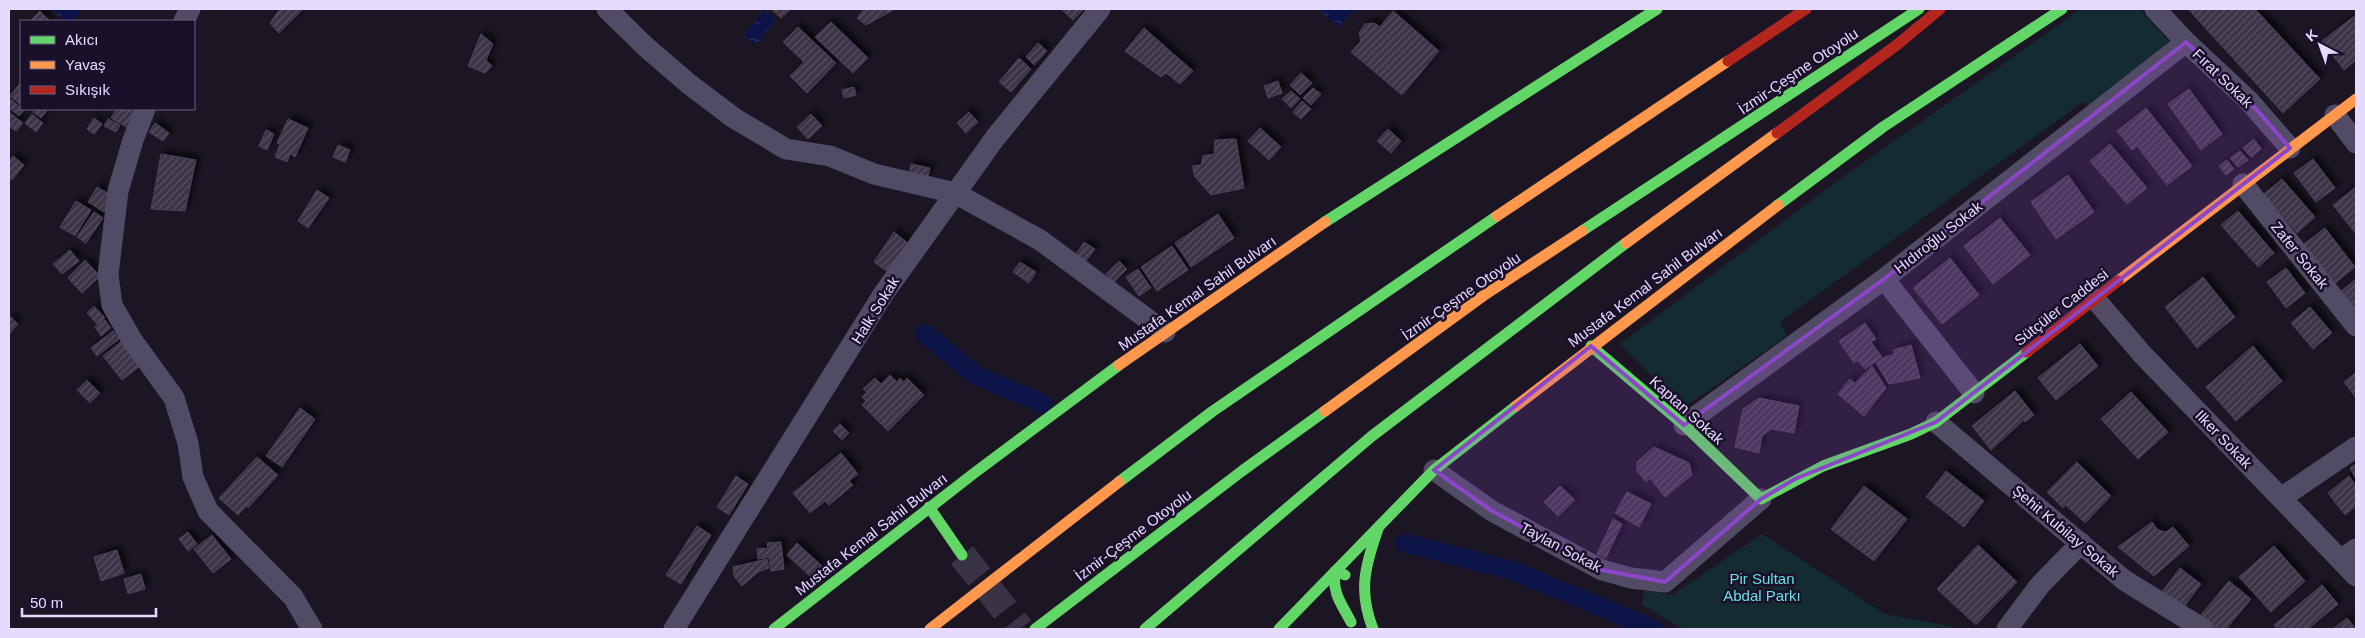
<svg xmlns="http://www.w3.org/2000/svg" width="2365" height="638" viewBox="0 0 2365 638" font-family="Helvetica,sans-serif">
  <style>
    .park { fill: #142b32 }
    .water { fill: url(#water-ripples) }
    .lines { fill: none; stroke-linecap: round; stroke-linejoin: round }
    .canal { stroke: #0c1346; stroke-width: 19 }
    .building { fill: url(#building-hatch); stroke: #4a4158; filter: url(#shadow) }
    .secondary-tunnel { stroke: #3a3345; stroke-width: 28; stroke-dasharray: 28 14; stroke-linecap: butt }
    .street { stroke: #524b65; stroke-width: 21 }
    .fast { stroke: #63d668; stroke-width: 11 }
    .slow { stroke: #ff974d; stroke-width: 11 }
    .jam { stroke: #b3261e; stroke-width: 11 }
    .marked { fill: #8b46c9; fill-opacity: 0.2; stroke: #8b46c9; stroke-width: 4; stroke-linejoin: round }
    .labels { text-anchor: middle; dominant-baseline: central; stroke-width: 5; stroke-linejoin: round; paint-order: stroke }
    .street-label { font-size: 15px; fill: #e6daff; stroke: #1b102a }
    .park-label { font-size: 15px; fill: #63e2df; stroke: #1b102a }
  </style>
  <defs>
    <pattern id="water-ripples" width="26" height="14" patternUnits="userSpaceOnUse" patternTransform="scale(1.25)"><rect width="26" height="14" fill="#0c1346"/><path d="M2 4q2-2 4 0t4 0M15 11q2-2 4 0t4 0" fill="none" stroke="#2f3562"/></pattern>
    <pattern id="building-hatch" width="6" height="6" patternUnits="userSpaceOnUse" patternTransform="scale(1.25)"><rect width="6" height="6" fill="#3c3446"/><path d="M-1 1l2-2M0 6l6-6M5 7l2-2" fill="none" stroke="#585162"/></pattern>
    <filter id="shadow"><feDropShadow dx="4.5" dy="-4.5" stdDeviation="2.5" flood-color="#0009"/></filter>
  </defs>
  <rect width="100%" height="100%" fill="#1c1624"/>
  <!-- park -->
  <path class="park" d="M2081 9H2138L2169 41 2091 107 2083 102 1780 322 1787 336 1683 408 1620 344 1840 179Z
    M1762 534 1885 614 1965 629H1683L1642 605 1644 590 1672 595Z"/>
  <!-- water -->
  <path class="water" d="M50 9H76L80 13 72 21H65Z
    M1322 9H1355L1338 27 1320 11Z
    M765 10 776 20 757 44 749 42 744 34Z"/>
  <g class="lines">
    <!-- canal -->
    <path class="canal" d="M925 334 977 376 1043 404
      M1405 543 1513 571 1654 629"/>
  </g>
  <!-- building -->
  <path class="building" d="M280 9H303L279 33 270 23Z
    M771 9H791L781 18Z
    M861 9H895L866 25 857 18 863 10Z
    M1061 9H1084L1073 20Z
    M2188 9H2255L2320 79 2283 113Z
    M40 11 50 21H33L31 20Z
    M1393 11 1439 51 1402 95 1351 52 1361 41 1359 33 1365 24 1374 23 1380 27Z
    M2356 15V60L2344 70 2322 41Z
    M831 22 868 58 853 73 815 37Z
    M798 27 836 63 807 93 790 76 804 62 783 42Z
    M1144 28 1193 71 1180 84 1166 73 1161 77 1125 51Z
    M481 34 493 44 486 60 492 66 485 73 468 66Z
    M1038 43 1047 51 1034 65 1026 57Z
    M1019 58 1031 69 1011 92 999 82Z
    M1301 73 1312 83 1300 95 1290 85Z
    M1278 81 1282 93 1268 98 1264 86Z
    M21 82V105L10 96Z
    M854 87 856 95 844 98 842 90Z
    M1313 88 1321 94 1311 105 1303 98Z
    M2189 89 2222 134 2201 150 2168 104Z
    M1291 91 1300 99 1291 108 1282 99Z
    M9 98 24 110 19 116 9 108Z
    M1302 101 1311 109 1301 119 1293 112Z
    M2146 108 2192 166 2167 185 2137 146 2132 150 2117 131Z
    M36 109H48L41 118 33 112Z
    M116 109H127L136 114 128 128 111 118Z
    M9 112 23 123 16 131 9 126Z
    M969 112 978 122 966 133 957 123Z
    M32 114 43 123 36 132 25 123Z
    M811 114 822 126 808 139 797 127Z
    M94 118 102 124 94 134 87 129Z
    M108 119 120 125 116 132 104 126Z
    M288 119 308 128 295 157 290 154 287 162 275 157 280 144 277 143Z
    M155 123 169 133 163 141 149 132Z
    M1260 128 1281 147 1269 160 1248 141Z
    M1388 129 1401 141 1391 153 1377 141Z
    M266 130 274 134 267 150 259 146Z
    M1236 139 1244 188 1211 195 1195 177 1192 166 1201 165 1203 156 1214 154 1215 140Z
    M2254 139 2261 149 2251 157 2243 148Z
    M2110 144 2147 188 2127 204 2090 161Z
    M338 145 350 150 345 162 333 157Z
    M2240 151 2248 160 2238 167 2230 158Z
    M161 154 196 160 185 211 151 209Z
    M13 156 24 165 12 180 9 178V162Z
    M2313 159 2335 188 2316 202 2294 173Z
    M2227 160 2234 169 2226 175 2219 166Z
    M911 164 930 168 927 180 909 175Z
    M2068 175 2094 212 2056 239 2031 202Z
    M2282 179 2315 217 2297 233 2264 194Z
    M97 187 113 196 104 212 88 202Z
    M2356 187V234L2333 205Z
    M317 190 329 198 308 228 298 221Z
    M76 201 91 210 75 236 60 227Z
    M2238 211 2274 253 2258 267 2221 225Z
    M94 212 103 218 86 243 77 237Z
    M1218 214 1234 238 1191 267 1175 243Z
    M2000 218 2030 255 1993 284 1964 246Z
    M2325 228 2355 267 2335 283 2304 244Z
    M894 232 909 244 888 272 874 262Z
    M1084 242 1095 249 1086 261 1076 254Z
    M1172 246 1188 270 1157 291 1141 267Z
    M70 250 79 261 62 274 53 264Z
    M1950 258 1979 295 1942 324 1913 288Z
    M85 260 100 276 82 293 68 278Z
    M1119 261 1127 269 1114 282 1106 274Z
    M1020 262 1036 272 1029 283 1013 272Z
    M2286 268 2305 293 2286 308 2267 282Z
    M1138 269 1151 288 1139 296 1126 277Z
    M2203 277 2235 317 2197 348 2165 307Z
    M2356 279V314L2340 292Z
    M94 306 105 318 98 325 87 313Z
    M2310 307 2332 333 2313 349 2291 323Z
    M9 315 18 324 9 334Z
    M105 320 111 328 101 336 95 327Z
    M1865 323 1876 339 1871 342 1882 357 1865 369 1858 360 1854 363 1839 341Z
    M113 331 119 339 97 356 91 348Z
    M122 341 140 366 122 380 103 356Z
    M2080 344 2098 366 2056 400 2038 378Z
    M1911 345 1920 378 1889 384 1876 363 1885 357 1894 354 1893 350Z
    M2253 346 2282 381 2236 421 2206 387Z
    M1872 366 1886 388 1864 416 1838 394 1850 379 1855 383Z
    M2356 372V398L2344 382Z
    M890 375 897 382 900 378 904 382 907 378 924 395 888 431 862 405 866 401 862 397 867 392 863 389 875 378 881 384Z
    M87 380 100 393 90 403 77 390Z
    M2015 391 2034 415 2025 422 2024 420 1991 450 1972 426Z
    M2131 392 2168 432 2138 459 2101 419Z
    M1759 398 1799 406 1794 433 1771 429 1762 436 1759 453 1735 447 1743 409Z
    M300 408 315 419 282 467 266 456Z
    M840 424 849 433 842 440 833 431Z
    M1654 447 1689 463 1692 475 1665 497 1650 478 1646 482 1637 471V462Z
    M841 453 858 474 849 481 853 485 829 505 825 501 810 513 793 493Z
    M257 457 278 475 248 508 246 506 238 515 219 498Z
    M2077 462 2111 496 2085 523 2066 505 2063 508 2047 492Z
    M2356 464V479L2350 468Z
    M1946 471 1984 501 1964 527 1926 497Z
    M736 476 748 484 729 515 717 507Z
    M2349 476 2356 486V506L2345 515 2328 493Z
    M1560 486 1575 500 1558 516 1544 502Z
    M1864 486 1907 519 1874 561 1831 529Z
    M1627 492 1651 504 1639 527 1615 513Z
    M1613 519 1622 524 1606 558 1597 554Z
    M2152 522 2158 530 2166 532 2173 527 2189 546 2154 576 2118 547Z
    M697 526 711 535 681 584 666 575Z
    M188 532 197 544 188 551 179 539Z
    M212 535 231 559 213 573 194 549Z
    M781 542 784 569 771 571 769 557 758 559 757 549 768 548 767 543Z
    M797 543 822 566 811 577 787 555Z
    M1978 545 2017 582 1976 625 1937 589Z
    M2274 546 2305 581 2271 612 2239 577Z
    M117 550 124 573 101 581 94 557Z
    M767 559 769 568 758 572 742 586 734 576 733 567Z
    M2180 568 2201 584 2183 608 2162 592Z
    M141 574 145 589 128 594 124 579Z
    M2229 581 2251 599 2226 629H2216L2200 616Z
    M2322 585 2338 604 2308 629H2278L2274 625Z
    M2347 618 2356 629H2333Z"/>
  <g class="lines">
    <!-- secondary-tunnel -->
    <path class="secondary-tunnel" d="M962 555 1020 629"/>
    <!-- street -->
    <path class="street" d="M607 9 647 48 689 84 734 118 786 149 830 156 874 174 955 193 1040 240 1165 332
      M2155 9 2186 42 2249 101 2290 148
      M184 21 190 9
      M145 109 133 140 118 191 108 275 112 305 132 340 174 398 188 443 193 477 208 511 293 597 312 629
      M2335 115 2356 143
      M2243 184 2356 326
      M1884 279 1974 393
      M2095 299 2142 354 2356 576
      M1936 422 2124 580 2203 629
      M1684 425 1884 279 2186 42
      M1434 470 1492 511 1602 570 1631 578 1665 582 1761 499
      M2281 498 2356 447
      M2341 560 2356 549
      M674 629 884 293 995 138 1100 9
      M2007 629 2040 585 2081 543"/>
    <!-- fast -->
    <path class="fast" d="M1778 205 1883 127 2062 9
      M1325 222 1657 9
      M1582 231 1919 9
      M1591 346 1684 425 1761 499 1823 466 1911 434 1936 422 2027 352
      M1119 482 1213 411 1497 216
      M929 507 962 555
      M1345 575 1335 571C1332 593 1341 603 1351 622
      M774 629 973 474 1119 365
      M1035 629 1242 471 1325 411
      M1145 629 1372 436 1626 243
      M1279 629 1434 470 1516 406
      M1373 629C1358 591 1365 566 1378 529"/>
    <!-- slow -->
    <path class="slow" d="M1497 216 1728 61
      M1626 243 1777 133
      M2118 281 2356 99
      M1119 365 1325 222
      M1516 406 1778 205
      M1325 411 1483 296 1582 231
      M930 629 1119 482"/>
    <!-- jam -->
    <path class="jam" d="M1728 61 1806 9
      M1777 133 1898 44 1940 9
      M2027 352 2118 281"/>
  </g>
  <!-- marked area -->
  <path class="marked" d="M2186 42 2249 101 2290 148 1936 422 1795 479 1761 499 1665 582 1602 570 1492 511 1434 470 1591 346 1684 425 1884 279Z"/>
  <g class="labels">
    <!-- street labels -->
    <g class="street-label">
      <text transform="translate(1798 71) rotate(-34)">İzmir-Çeşme Otoyolu</text>
      <text transform="translate(2223 78) rotate(44)">Fırat Sokak</text>
      <text transform="translate(1938 237) rotate(-38)">Hıdıroğlu Sokak</text>
      <text transform="translate(2300 255) rotate(51)">Zafer Sokak</text>
      <text transform="translate(1645 287) rotate(-37)">Mustafa Kemal Sahil Bulvarı</text>
      <text transform="translate(1197 293) rotate(-35)">Mustafa Kemal Sahil Bulvarı</text>
      <text transform="translate(1461 296) rotate(-35)">İzmir-Çeşme Otoyolu</text>
      <text transform="translate(2061 307) rotate(-38)">Sütçüler Caddesi</text>
      <text transform="translate(875 310) rotate(-58)">Halk Sokak</text>
      <text transform="translate(1687 410) rotate(42)">Kaptan Sokak</text>
      <text transform="translate(2224 439) rotate(46)">Ilker Sokak</text>
      <text transform="translate(2066 531) rotate(40)">Şehit Kubilay Sokak</text>
      <text transform="translate(871 534) rotate(-38)">Mustafa Kemal Sahil Bulvarı</text>
      <text transform="translate(1133 535) rotate(-37)">İzmir-Çeşme Otoyolu</text>
      <text transform="translate(1561 547) rotate(28)">Taylan Sokak</text>
    </g>
    <!-- park labels -->
    <g class="park-label">
      <text x="1762" y="578">Pir Sultan<tspan x="1762" dy="17">Abdal Parkı</tspan></text>
    </g>
  </g>
  <!-- border -->
  <rect width="2365" height="638" fill="none" stroke="#e6daff" stroke-width="20"/>
  <!-- legend -->
  <rect x="20" y="20" width="175" height="90" fill="#1b102a" stroke="#6c617f"/>
  <rect x="30" y="36" width="25" height="8" fill="#63d668" stroke="#6c617f"/>
  <text x="65" y="45" font-size="15" fill="#e6daff">Akıcı</text>
  <rect x="30" y="61" width="25" height="8" fill="#ff974d" stroke="#6c617f"/>
  <text x="65" y="70" font-size="15" fill="#e6daff">Yavaş</text>
  <rect x="30" y="86" width="25" height="8" fill="#b3261e" stroke="#6c617f"/>
  <text x="65" y="95" font-size="15" fill="#e6daff">Sıkışık</text>
  <!-- north arrow -->
  <g transform="translate(2320 45) rotate(319)" stroke="#1b102a" stroke-width="4" paint-order="stroke">
  <path d="M0-4L9 19L0 12L-9 19Z" fill="#e6daff"/>
  <text y="-8" font-size="14" font-weight="bold" text-anchor="middle" fill="#e6daff">K</text>
  </g>
  <!-- scale -->
  <path d="M22 608v8h134v-8" fill="none" stroke="#e6daff" stroke-width="2.5"/>
  <text x="30" y="608" font-size="15" fill="#e6daff" stroke="#1b102a" stroke-width="4" paint-order="stroke">50 m</text>
</svg>
